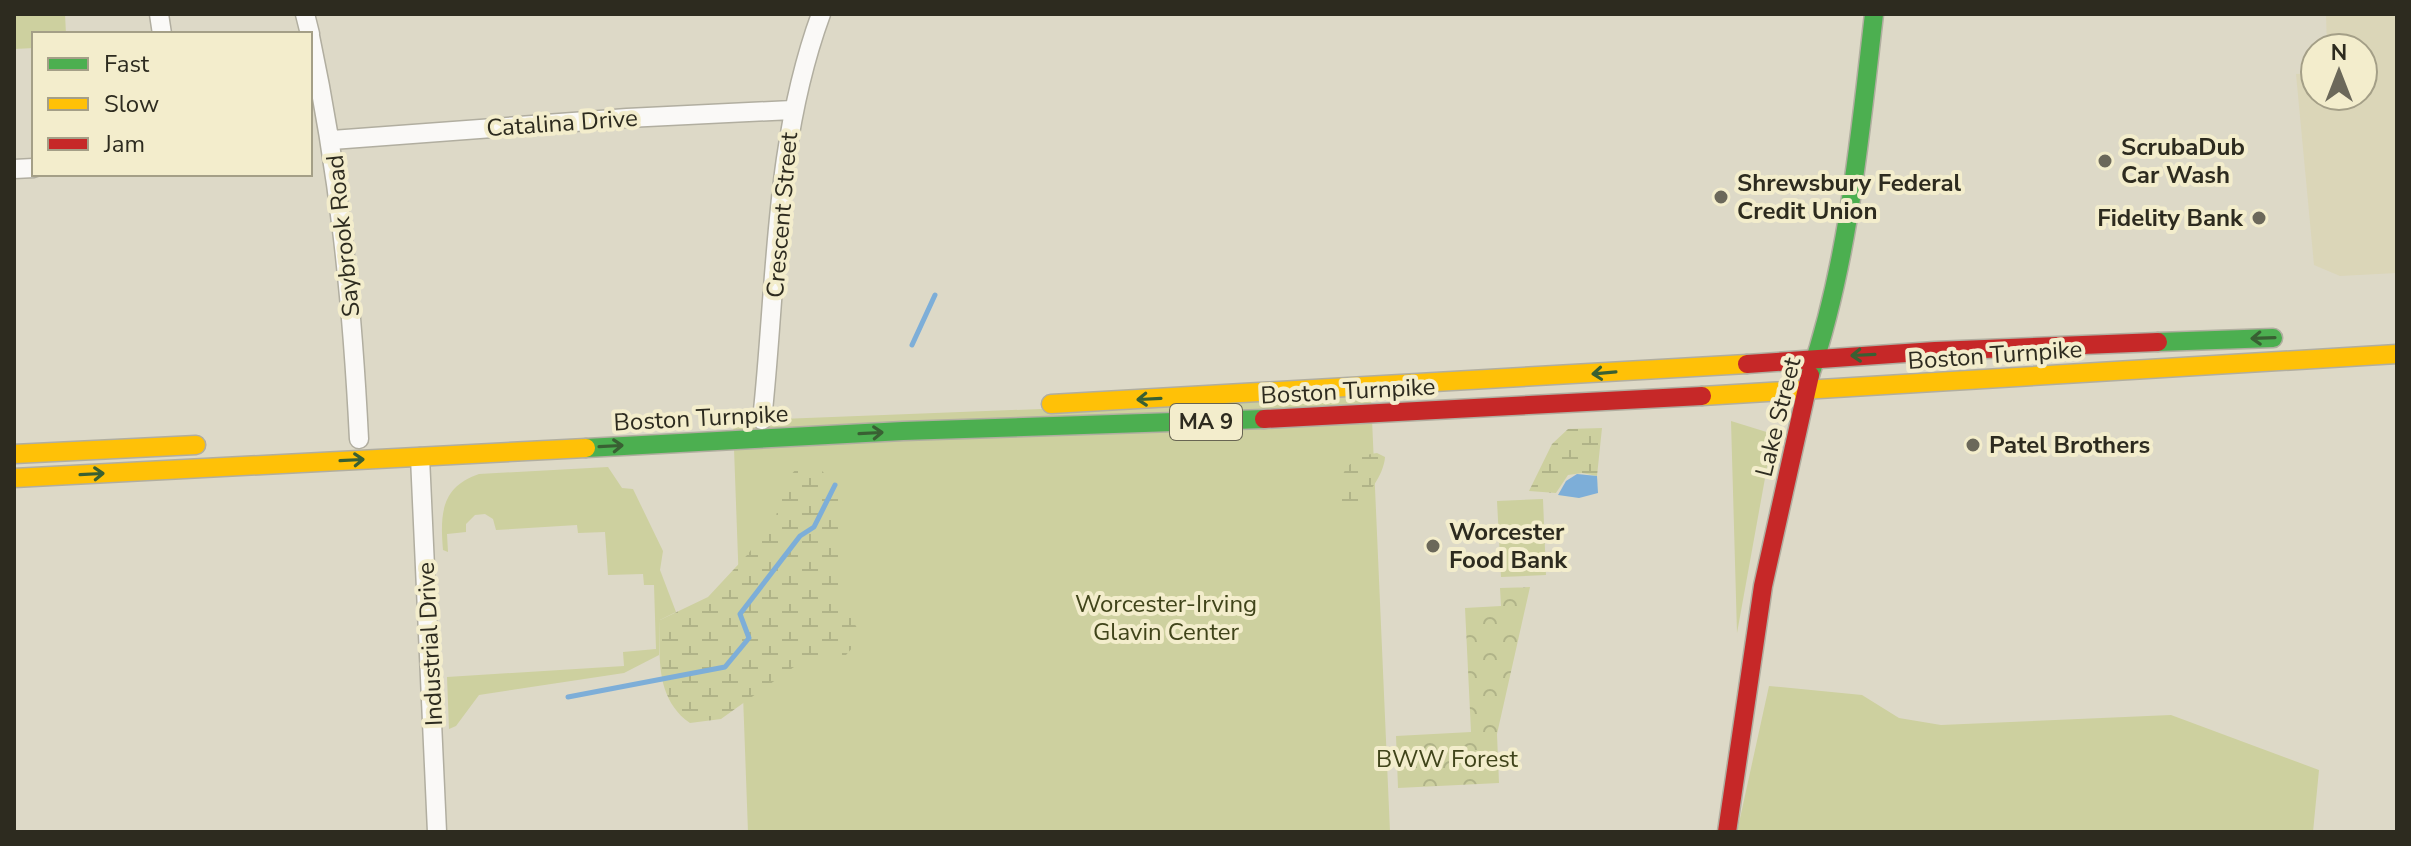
<svg xmlns="http://www.w3.org/2000/svg" width="2411" height="846" viewBox="0 0 2411 846" font-family="'Nunito Sans',sans-serif">
  <style>
    .built { fill: #dbd6b8 }
    .green { fill: #cdd09f }
    .forest { fill: url(#forest-crowns) }
    .wetland { fill: url(#wetland-marsh) }
    .water { fill: #7daed8 }
    .lines { fill: none; stroke-linecap: round; stroke-linejoin: round }
    .stream { stroke: #7daed8; stroke-width: 5 }
    .street-casing { stroke: #b1aea0; stroke-width: 21 }
    .fast-casing { stroke: #b1aea0; stroke-width: 21 }
    .slow-casing { stroke: #b1aea0; stroke-width: 21 }
    .jam-casing { stroke: #b1aea0; stroke-width: 21 }
    .street { stroke: #faf9f7; stroke-width: 18 }
    .fast { stroke: #4caf50; stroke-width: 18 }
    .slow { stroke: #ffc107; stroke-width: 18 }
    .jam { stroke: #c62828; stroke-width: 18 }
    .oneway { stroke: #396033 }
    .poi-dot { fill: #6b685a; stroke: #f3edcc; stroke-width: 3 }
    .labels { text-anchor: middle; dominant-baseline: central; stroke-width: 8; stroke-linejoin: round; paint-order: stroke }
    .shield { fill: #f3edcc; stroke: #686553; stroke-width: 2 }
    .shield-label { font-size: 22px; font-weight: bold; fill: #2d2b1f }
    .street-label { font-size: 24px; fill: #2d2b1f; stroke: #f3edcc }
    .poi-label { font-size: 24px; font-weight: bold; fill: #2d2b1f; stroke: #f3edcc; text-anchor: start }
    .park-label { font-size: 24px; fill: #40441a; stroke: #f3edcc }
  </style>
  <defs>
    <pattern id="forest-crowns" width="20" height="18" patternUnits="userSpaceOnUse" patternTransform="scale(2)"><rect width="20" height="18" fill="#cdd09f"/><path d="M2 6a3 3 0 1 1 6 0M12 15a3 3 0 1 1 6 0" fill="none" stroke="#b0b388"/></pattern>
    <pattern id="wetland-marsh" width="20" height="14" patternUnits="userSpaceOnUse" patternTransform="scale(2)"><rect width="20" height="14" fill="#cdd09f"/><path d="M1 5h8M5 5V1M11 12h8M15 12V8" fill="none" stroke="#b0b388"/></pattern>
  </defs>
  <rect width="100%" height="100%" fill="#ddd9c7"/>
  <!-- built -->
  <path class="built" d="M2326 14H2397V273L2340 276 2314 265 2296 74 2315 73V96H2363V48H2327Z"/>
  <!-- green -->
  <path class="green" d="M14 14H65L66 34H34V48L14 49Z
    M1371 396 1390 832H748L733 421Z
    M1731 421 1773 434 1737 633Z
    M608 467 622 488 633 489 663 551 660 570 676 612 660 620 659 655 624 673 479 695 456 726 449 729 447 677 624 666 623 652 656 649 654 585H644L643 574 608 575 605 532 578 533 577 525 496 530 493 519 485 514 475 515 466 524V532L447 534 448 552 443 550C440 514 441 487 479 474Z
    M1543 499 1546 575 1501 577 1497 501Z
    M1769 686 1862 695 1899 718 1941 725 2171 715 2319 770 2313 832H1737Z"/>
  <!-- forest -->
  <path class="forest" d="M1530 587 1497 734 1499 783 1398 788 1396 736 1471 732 1465 608 1501 606 1500 588Z"/>
  <!-- wetland -->
  <path class="wetland" d="M1602 428 1597 476 1582 473 1568 475 1556 493 1529 491 1552 444 1568 429Z
    M1377 453 1385 457C1384 475 1367 496 1354 509L1341 507C1335 477 1346 457 1377 453Z
    M800 465H816L838 487 842 601 862 637 846 655 794 667 721 719 690 723C656 699 659 659 660 620L708 597 748 554 776 516 784 482Z"/>
  <!-- water -->
  <path class="water" d="M1577 474 1597 476 1598 493 1579 498 1558 495 1566 481Z"/>
  <g class="lines">
    <!-- stream -->
    <path class="stream" d="M912 345 935 295
      M568 697 725 667 749 638 740 614 800 536 814 527 835 485"/>
    <defs>
      <path id="street" d="M159 14 162 34
        M305 14 310 34
        M310 36C339 173 352 299 359 439
        M332 140 627 118 792 110
        M14 169 34 168
        M762 420C777 284 773 145 821 14
        M420 457 437 832"/>
      <path id="fast" d="M2158 342 2273 338
        M1810 375C1849 260 1860 134 1874 14
        M586 448 903 431 1264 419"/>
      <path id="slow" d="M1702 396 2397 354
        M1051 404 1747 364
        M14 454 196 445
        M14 478 586 448"/>
      <path id="jam" d="M1747 364 1935 351 2158 342
        M1264 419 1702 396
        M1727 832 1763 586 1810 375"/>
    </defs>
    <!-- street casing -->
    <use href="#street" class="street-casing"/>
    <!-- fast casing -->
    <use href="#fast" class="fast-casing"/>
    <!-- slow casing -->
    <use href="#slow" class="slow-casing"/>
    <!-- jam casing -->
    <use href="#jam" class="jam-casing"/>
    <!-- street -->
    <use href="#street" class="street"/>
    <!-- fast -->
    <use href="#fast" class="fast"/>
    <!-- slow -->
    <use href="#slow" class="slow"/>
    <!-- jam -->
    <use href="#jam" class="jam"/>
  </g>
  <!-- one-way arrows -->
  <defs><path id="oneway-shaft" d="M-6 0H5M1.5-3L5.5 0L1.5 3" fill="none" stroke-width="1.6" stroke-linecap="round" stroke-linejoin="round" transform="scale(2)"/></defs>
  <g class="oneway">
    <use href="#oneway-shaft" transform="translate(2263 338) rotate(178)"/>
    <use href="#oneway-shaft" transform="translate(1863 355) rotate(177)"/>
    <use href="#oneway-shaft" transform="translate(1604 373) rotate(175)"/>
    <use href="#oneway-shaft" transform="translate(1149 399) rotate(177)"/>
    <use href="#oneway-shaft" transform="translate(871 433) rotate(-3)"/>
    <use href="#oneway-shaft" transform="translate(611 446) rotate(-3)"/>
    <use href="#oneway-shaft" transform="translate(352 460) rotate(-3)"/>
    <use href="#oneway-shaft" transform="translate(92 474) rotate(-3)"/>
  </g>
  <!-- markers -->
  <g class="poi-dot">
    <circle cx="2105" cy="161" r="8"/>
    <circle cx="1721" cy="197" r="8"/>
    <circle cx="2259" cy="218" r="8"/>
    <circle cx="1973" cy="445" r="8"/>
    <circle cx="1433" cy="546" r="8"/>
  </g>
  <g class="labels">
    <!-- shield labels -->
    <rect class="shield" x="1170" y="404" width="72" height="36" rx="6"/>
    <g class="shield-label">
      <text x="1206" y="422">MA 9</text>
    </g>
    <!-- street labels -->
    <g class="street-label">
      <text transform="translate(562 123) rotate(-4)">Catalina Drive</text>
      <text transform="translate(782 215) rotate(-85)">Crescent Street</text>
      <text transform="translate(343 236) rotate(-96)">Saybrook Road</text>
      <text transform="translate(1995 355) rotate(-4)">Boston Turnpike</text>
      <text transform="translate(1348 391) rotate(-3)">Boston Turnpike</text>
      <text transform="translate(1778 417) rotate(-76)">Lake Street</text>
      <text transform="translate(701 418) rotate(-3)">Boston Turnpike</text>
      <text transform="translate(430 644) rotate(-93)">Industrial Drive</text>
    </g>
    <!-- poi labels -->
    <g class="poi-label">
      <text x="2121" y="147">ScrubaDub<tspan x="2121" dy="28">Car Wash</tspan></text>
      <text x="1737" y="183">Shrewsbury Federal<tspan x="1737" dy="28">Credit Union</tspan></text>
      <text x="2243" y="218" text-anchor="end">Fidelity Bank</text>
      <text x="1989" y="445">Patel Brothers</text>
      <text x="1449" y="532">Worcester<tspan x="1449" dy="28">Food Bank</tspan></text>
    </g>
    <!-- park labels -->
    <g class="park-label">
      <text x="1166" y="604">Worcester-Irving<tspan x="1166" dy="28">Glavin Center</tspan></text>
      <text x="1447" y="759">BWW Forest</text>
    </g>
  </g>
  <!-- border -->
  <rect width="2411" height="846" fill="none" stroke="#2d2b1f" stroke-width="32"/>
  <!-- legend -->
  <rect x="32" y="32" width="280" height="144" fill="#f3edcc" stroke="#a49f87" stroke-width="2"/>
  <rect x="48" y="58" width="40" height="12" fill="#4caf50" stroke="#a49f87" stroke-width="2"/>
  <text x="104" y="72" font-size="24" fill="#2d2b1f">Fast</text>
  <rect x="48" y="98" width="40" height="12" fill="#ffc107" stroke="#a49f87" stroke-width="2"/>
  <text x="104" y="112" font-size="24" fill="#2d2b1f">Slow</text>
  <rect x="48" y="138" width="40" height="12" fill="#c62828" stroke="#a49f87" stroke-width="2"/>
  <text x="104" y="152" font-size="24" fill="#2d2b1f">Jam</text>
  <!-- north arrow -->
  <g transform="translate(2339 72)"><circle r="38" fill="#f3edcc" stroke="#a49f87" stroke-width="2"/>
  <path d="M0-6L14 30L0 20L-14 30Z" fill="#6b685a"/>
  <text y="-12" font-size="22" font-weight="bold" text-anchor="middle" fill="#2d2b1f">N</text>
  </g>
</svg>
